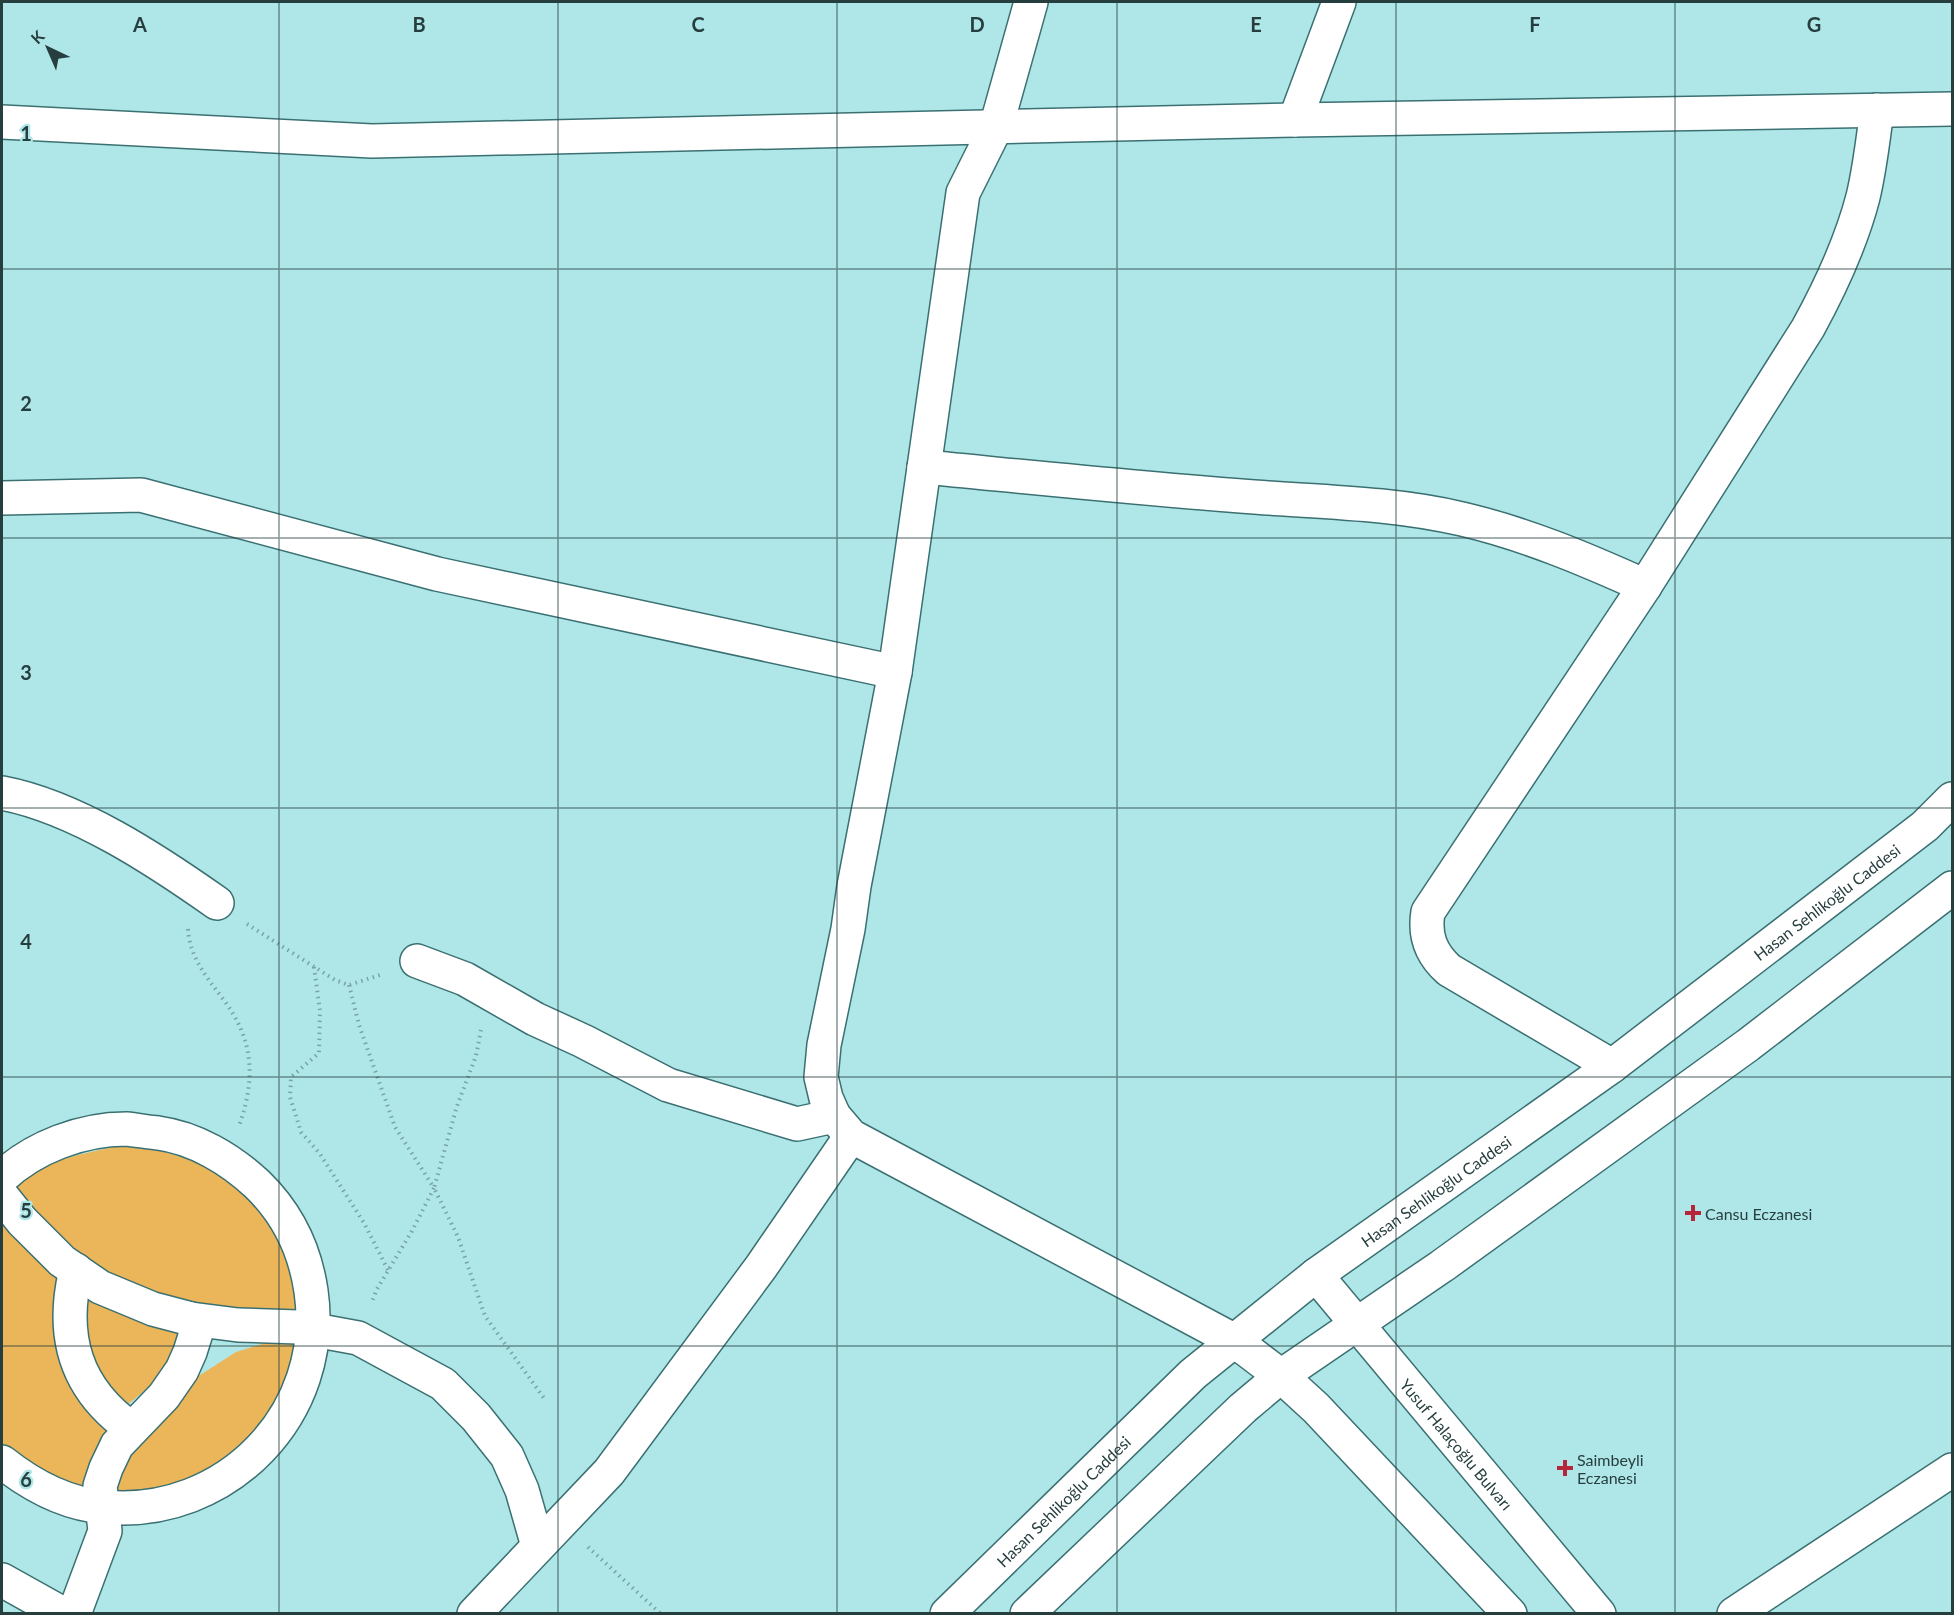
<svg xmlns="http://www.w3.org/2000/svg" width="1954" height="1615" viewBox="0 0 1954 1615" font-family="Lato,sans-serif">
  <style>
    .green { fill: #ebb65a }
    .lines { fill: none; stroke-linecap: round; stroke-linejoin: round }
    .minor-casing { stroke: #3b7072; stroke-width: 36 }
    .path { stroke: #79a4a5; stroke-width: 4; stroke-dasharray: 1.5 4.5; stroke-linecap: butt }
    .minor { stroke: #fff; stroke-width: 33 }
    .grid { fill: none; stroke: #273e3f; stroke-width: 1.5; stroke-opacity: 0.55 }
    .poi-dot { fill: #b7253a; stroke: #afe7e9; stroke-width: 2 }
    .labels { text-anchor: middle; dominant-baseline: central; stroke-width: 4.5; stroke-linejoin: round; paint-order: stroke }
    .street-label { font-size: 16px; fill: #273e3f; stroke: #afe7e9 }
    .poi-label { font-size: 16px; fill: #273e3f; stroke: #afe7e9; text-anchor: start }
    .grid-label { font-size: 20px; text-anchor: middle; font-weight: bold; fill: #273e3f; stroke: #afe7e9; stroke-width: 4.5; stroke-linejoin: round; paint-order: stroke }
  </style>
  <rect width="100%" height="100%" fill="#afe7e9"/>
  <!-- green -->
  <path class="green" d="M127 1145C193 1154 238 1175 274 1233 282 1244 293 1260 296 1273 299 1284 297 1298 298 1310 237 1317 178 1306 123 1280 114 1275 103 1272 94 1266 65 1247 40 1219 15 1195 16 1192 16 1189 17 1186 30 1162 102 1149 127 1145Z
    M2 1211 60 1270 112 1432 90 1493 75 1491 2 1447Z
    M81 1290 179 1325C180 1363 146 1392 118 1411L95 1379 77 1316Z
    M294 1337 301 1350 286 1393 243 1449 186 1486 113 1493 126 1454 197 1377 236 1352 278 1339Z"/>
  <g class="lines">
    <defs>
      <g id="minor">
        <path d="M1031 2 996 127 963 193 895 672 854 886 848 929 824 1045 821 1077 826 1098 834 1116 851 1136 1235 1341 1281 1376 1316 1408 1510 1614"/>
        <path d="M1295 120 1339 2"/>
        <path d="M2 122 372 141 1295 120 1952 109"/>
        <path d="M924 467C1029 477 1135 488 1241 496 1314 502 1390 502 1462 519 1526 534 1585 559 1645 586"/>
        <path d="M2 498 141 495 437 574 895 672"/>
        <path d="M2 793C76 807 156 860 217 903"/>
        <path d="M417 961 465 979 535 1019 583 1041 668 1085 797 1124 834 1116"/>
        <path d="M1612 1066 1449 970C1431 954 1424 936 1428 912L1645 586 1808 328C1831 286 1851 243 1863 197 1870 168 1873 139 1877 110"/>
        <path d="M2 1177C34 1147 82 1129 126 1129 137 1130 147 1132 158 1133 195 1138 230 1159 257 1184 287 1213 305 1250 311 1291 329 1413 226 1519 104 1507 66 1504 31 1485 2 1462"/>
        <path d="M2 1196 22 1221 62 1261 100 1287 153 1309 191 1319 238 1325 298 1327 358 1338 443 1384 476 1417 507 1456 522 1490 538 1546"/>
        <path d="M76 1270C60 1336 75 1389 132 1429"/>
        <path id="s1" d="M1316 1275 1599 1614"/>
        <path d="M2 1580 63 1614"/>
        <path d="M74 1614 105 1531 100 1486 106 1468 117 1445 164 1396 182 1370 190 1352 196 1333 191 1319"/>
        <path d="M474 1614 609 1472 761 1267 851 1136"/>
        <path id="s2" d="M947 1614 1193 1374 1316 1275 1612 1066 1925 826 1952 799"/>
        <path d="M1027 1614 1243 1408 1281 1376 1442 1266 1748 1045 1952 888"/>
        <path d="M1734 1614 1952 1470"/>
      </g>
    </defs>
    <!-- minor casing -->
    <use href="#minor" class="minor-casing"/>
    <!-- path -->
    <path class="path" d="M247 924 335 980 349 985 383 974
      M188 929C190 958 206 976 223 999 254 1040 256 1078 239 1126
      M314 967 320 1011 319 1053 291 1077 290 1097 301 1132 320 1154 364 1223 388 1270
      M349 985 359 1025 395 1127 434 1188 412 1231 377 1289 371 1304
      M481 1030 476 1056 457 1106 434 1188 458 1237 485 1316 546 1401
      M588 1547 661 1614"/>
    <!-- minor -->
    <use href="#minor" class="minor"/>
  </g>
  <!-- grid -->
  <path class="grid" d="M279 2V1614M558 2V1614M837 2V1614M1117 2V1614M1396 2V1614M1675 2V1614M2 269H1952M2 538H1952M2 808H1952M2 1077H1952M2 1346H1952"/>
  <!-- markers -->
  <g class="poi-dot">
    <path d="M1690 1204h6v6h6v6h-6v6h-6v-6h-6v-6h6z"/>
    <path d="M1562 1459h6v6h6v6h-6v6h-6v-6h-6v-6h6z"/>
  </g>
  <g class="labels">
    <!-- street labels -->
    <g class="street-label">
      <text stroke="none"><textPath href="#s2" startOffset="1134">Hasan Sehlikoğlu Caddesi</textPath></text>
      <text stroke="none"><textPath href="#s2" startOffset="648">Hasan Sehlikoğlu Caddesi</textPath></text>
      <text stroke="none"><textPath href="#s1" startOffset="220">Yusuf Halaçoğlu Bulvarı</textPath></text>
      <text stroke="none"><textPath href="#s2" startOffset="162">Hasan Sehlikoğlu Caddesi</textPath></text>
    </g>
    <!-- poi labels -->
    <g class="poi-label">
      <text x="1705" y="1213">Cansu Eczanesi</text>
      <text x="1577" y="1459">Saimbeyli<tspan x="1577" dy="18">Eczanesi</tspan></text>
    </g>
  </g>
  <g class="grid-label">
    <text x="140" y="32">A</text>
    <text x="419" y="32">B</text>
    <text x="698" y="32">C</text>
    <text x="977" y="32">D</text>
    <text x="1256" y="32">E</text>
    <text x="1535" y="32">F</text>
    <text x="1814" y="32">G</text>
    <text x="26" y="141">1</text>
    <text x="26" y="411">2</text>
    <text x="26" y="680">3</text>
    <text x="26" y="949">4</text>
    <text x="26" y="1218">5</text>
    <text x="26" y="1487">6</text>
  </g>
  <!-- border -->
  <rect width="1954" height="1615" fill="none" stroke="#273e3f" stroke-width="6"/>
  <!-- north arrow -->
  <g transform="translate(48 48) rotate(316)" stroke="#afe7e9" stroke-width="4.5" paint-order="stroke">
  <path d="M0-4.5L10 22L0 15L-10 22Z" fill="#273e3f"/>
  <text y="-9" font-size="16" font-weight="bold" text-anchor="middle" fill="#273e3f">K</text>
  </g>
</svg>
